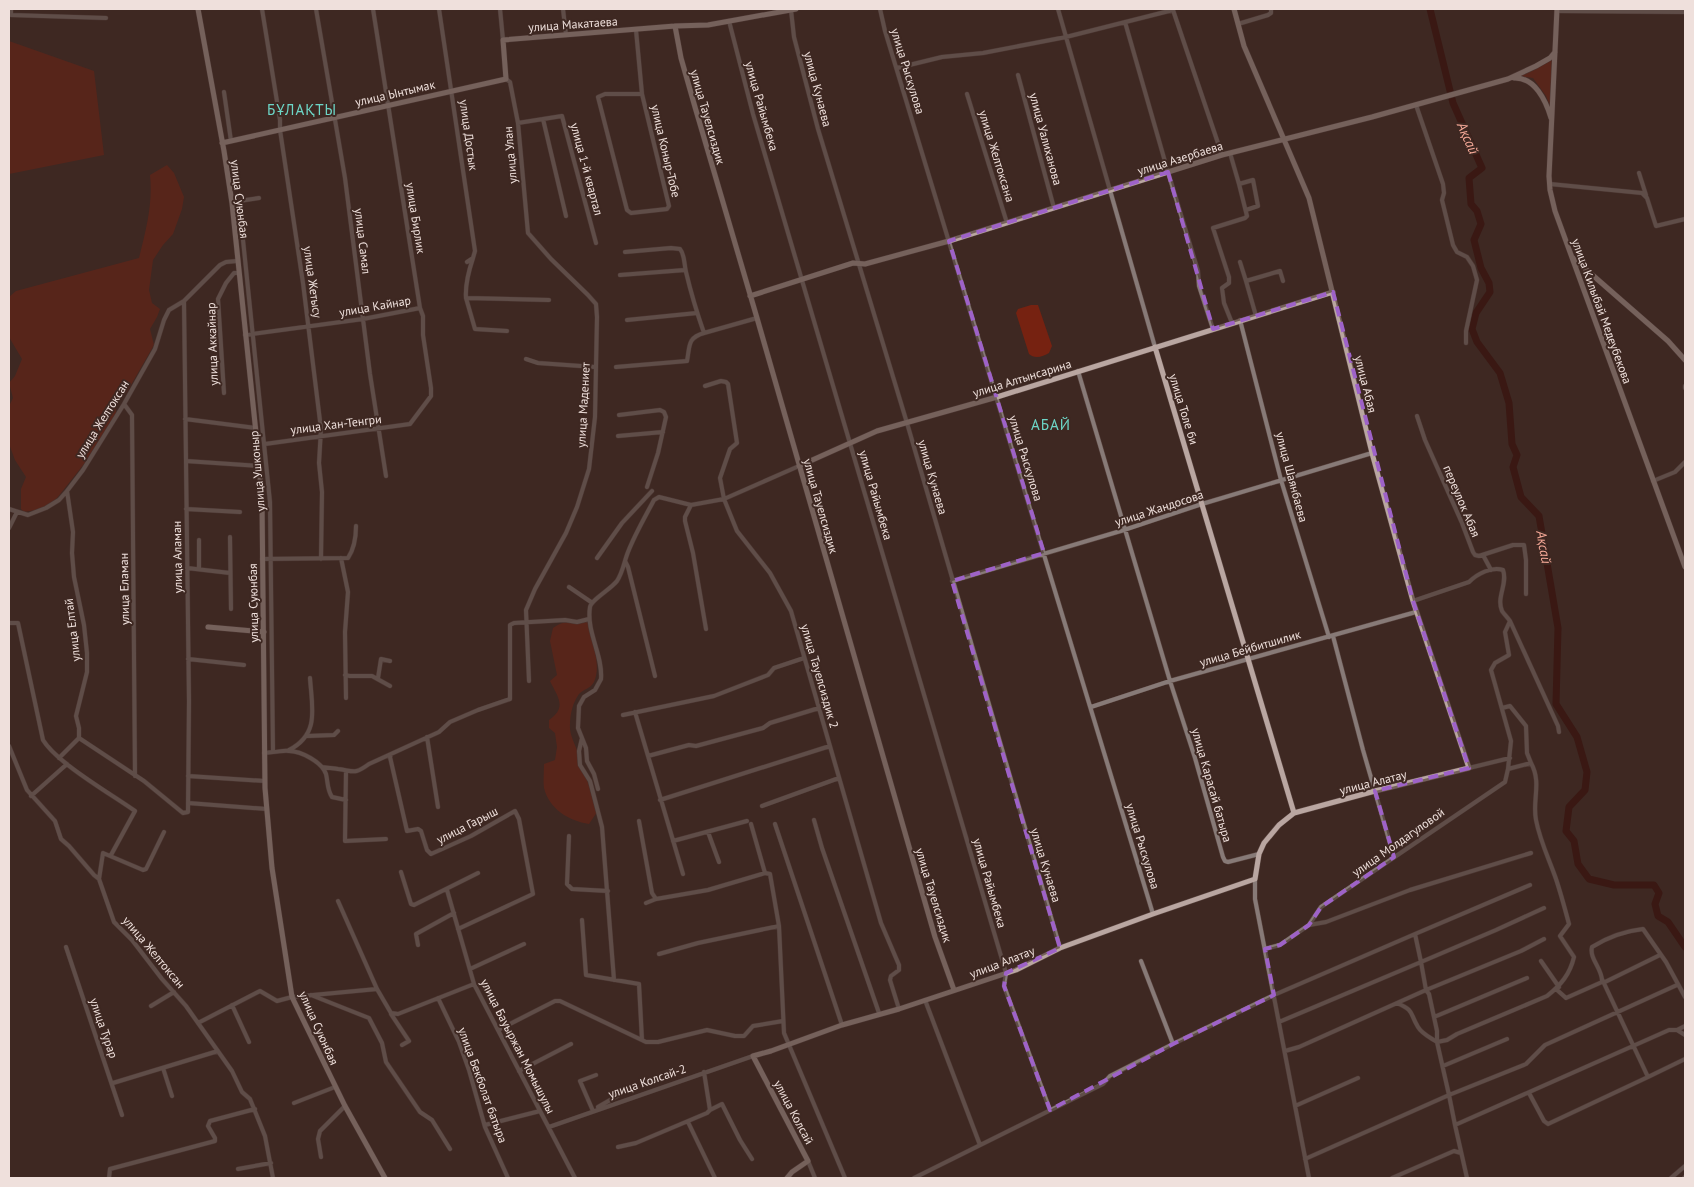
<svg xmlns="http://www.w3.org/2000/svg" width="1694" height="1187" viewBox="0 0 1694 1187" font-family="'PT Sans',sans-serif">
  <style>
    .green { fill: #762211 }
    .lines { fill: none; stroke-linecap: round; stroke-linejoin: round }
    .river { stroke: #350601; stroke-width: 7 }
    .street-casing { stroke: #5a4540; stroke-width: 5 }
    .secondary-casing { stroke: #5a4540; stroke-width: 6 }
    .street { stroke: #877a77; stroke-width: 4 }
    .secondary { stroke: #b9a6a1; stroke-width: 5 }
    .marked { fill: none; stroke: #9e62c8; stroke-width: 4; stroke-dasharray: 10 6; stroke-linejoin: round }
    .labels { text-anchor: middle; dominant-baseline: central; stroke-width: 4; stroke-linejoin: round; paint-order: stroke }
    .street-label { font-size: 12px; fill: #efe0dc; stroke: #3e2822 }
    .water-label { font-size: 14px; font-style: italic; fill: #f5a897; stroke: #3e2822 }
    .quarter-label { font-size: 15px; letter-spacing: 1px; fill: #6dd6c7; stroke: #3e2822 }
  </style>
  <rect width="100%" height="100%" fill="#3e2822"/>
  <!-- green -->
  <path class="green" d="M9 41 94 71 104 155 9 174Z
    M1552 60 1551 108 1546 96 1533 78 1518 76 1534 70Z
    M167 165 174 173 184 197 182 209 173 234 163 245 153 260 149 290 152 303 160 309 157 317 150 329 154 345 127 392 115 401 116 414 84 464 57 498 47 506 36 510 24 512 21 509V489L26 477 15 460 9 444V406L13 398 9 383 15 376 22 359 9 337V297L16 291 139 258C146 230 153 204 150 175Z
    M1031 305H1038L1052 346 1049 353C1043 357 1034 359 1029 354L1016 313 1018 309Z
    M588 621C591 639 602 665 594 682 590 689 584 689 579 694 573 702 570 714 570 724 569 735 575 743 578 753 585 773 591 792 597 812L589 824C569 821 549 809 544 788 543 781 544 772 544 764L555 760 557 747 555 733 549 728V720C568 707 557 696 550 681L557 675 550 641 553 628C563 620 575 621 588 621Z"/>
  <g class="lines">
    <!-- river -->
    <path class="river" d="M1430 9 1453 103 1482 168 1469 178 1471 204 1477 211 1481 224 1474 240 1481 268 1489 283 1490 292 1476 313 1472 329 1477 342 1500 373 1509 403 1512 444 1517 455 1513 467 1521 497 1539 516 1558 628 1556 704 1577 737 1587 772 1585 790 1569 807 1566 831 1574 841 1578 864 1589 879 1614 885H1654L1659 893 1655 904 1658 916 1668 922 1685 947"/>
    <defs>
      <path id="street" d="M11 9V15L106 18
        M262 9 280 120V130L303 283 321 429 319 463 322 492 321 559
        M316 9 345 178 370 374 386 476
        M439 9 475 251 473 258 467 262
        M500 9 503 40
        M563 9 566 35
        M880 9 885 31 1153 914
        M1058 9 1155 347
        M791 10 794 37 818 129 907 423 1060 948
        M1557 11 1685 12
        M729 21 753 114 1006 973 1004 986 1050 1110
        M1125 22 1168 172 1198 271 1199 286 1213 329
        M1238 24 1268 15 1271 13V9
        M636 30 642 94 669 206 667 209 631 213 627 210 598 97 605 94H642
        M897 68 942 57 983 53 1066 37 1173 10 1222 155
        M1018 75 1054 208
        M506 79 510 82 518 123 528 233 551 259 588 295 596 304 597 317 595 417 589 469 577 507 566 533 535 589 526 610 529 681
        M224 92 231 141
        M967 94 1007 223
        M1416 105 1443 184 1444 193 1442 200 1453 245 1457 252 1467 257 1473 266 1477 280 1466 331V343
        M543 119 566 216
        M518 123 562 116 596 243
        M1230 153 1239 184
        M1639 173 1646 195
        M1550 184 1642 193 1647 198 1656 226 1685 219
        M259 198 239 201 270 502 273 752 264 753
        M625 252 671 248 680 249C685 255 684 264 686 272 691 293 697 313 704 333L757 318
        M473 258C469 270 465 285 466 298L549 300
        M1240 262 1246 281 1280 271 1283 281
        M620 275 685 270
        M1246 281 1256 316
        M466 298 475 329 507 331
        M627 320 697 313
        M1240 320 1281 480 1329 637
        M1232 323 1224 303 1222 288 1229 283V277L1213 228 1245 218 1247 216 1239 184 1253 180 1258 206 1246 210
        M245 335 363 319 420 308
        M526 359 538 363 595 367
        M616 367 687 361C690 346 687 338 704 333
        M1078 371 1170 681 1195 758 1223 857 1225 861 1228 862 1259 854
        M705 386 721 381 726 382 728 384 737 443 730 449 720 478 724 499 737 531 770 573 791 611 881 923 899 965V970L891 976 890 980 899 1009
        M1685 386V388
        M224 393 218 299 226 283 234 273H239
        M124 404 132 415 135 776
        M619 415 660 410 664 412 666 417 658 453 647 487
        M1417 416 1425 440 1462 523 1473 552 1475 555 1479 556 1513 545H1524L1526 560V594
        M185 419 256 428
        M618 436 663 432
        M265 444 410 424 431 396V388L423 335V316L420 308 373 9
        M186 461 260 466
        M1653 481 1675 472 1685 462
        M691 505 685 517V521L693 553 706 629
        M9 509 28 515 46 508 59 500 67 491 83 470 124 404 155 349 164 320 169 310 184 301 220 265 226 262 237 261
        M186 509 240 512
        M9 528 17 512
        M230 537 231 609
        M199 540V569
        M1483 555 1491 570
        M341 558 348 592 345 632 346 698
        M597 558 622 523 652 491
        M262 559 348 558C354 549 356 536 356 526
        M625 561 628 567 655 676
        M187 568 230 573
        M952 581 1124 530 1202 504 1372 453
        M569 587 591 602
        M1413 601 1469 582C1477 574 1492 566 1503 570 1508 584 1496 597 1502 611 1504 614 1508 618 1510 621L1558 726 1559 732
        M9 623H18L43 740C57 763 111 794 135 811L111 855
        M1333 636 1363 750 1394 857
        M188 659 244 665
        M345 675 350 676H372L390 686
        M378 678 381 659 390 661
        M1091 707 1170 681 1416 612
        M1502 708 1510 706 1526 726 1527 753 1531 763 1508 769
        M635 712 683 874
        M623 715 714 696 768 675 774 668 804 658
        M307 736 334 735 338 731
        M427 737 438 807
        M79 738 144 781 183 813 188 812 189 701 184 301
        M582 738 579 751 580 765 590 781 602 827 614 980
        M9 746 27 790 55 821 61 839 69 846 94 875 99 879 114 922 132 940 162 979 186 1006 232 1071 242 1092 250 1099 265 1136 273 1178
        M289 750C320 734 312 708 310 678
        M273 752C278 752 284 750 289 751 301 751 322 762 326 774 328 782 327 790 332 797L346 800
        M391 754 390 757 407 831 418 829 421 831 427 850 431 854 471 836 515 811 519 819 533 894 458 929
        M648 756 689 745 696 746 763 728 770 723 819 708
        M59 758 79 738V728L76 716 87 672V653L84 625 74 577 72 553 73 532 67 491
        M322 767C327 768 333 768 338 769 354 771 354 775 369 764L439 732 450 722 478 710 510 699V625L514 623 565 620 577 622 589 619
        M1469 768 1510 758
        M346 771 345 841 386 839
        M188 776 265 781
        M598 789 594 774 587 761 586 748 578 728 579 706 584 697 595 690 601 679C603 655 586 632 590 607 591 600 611 589 617 581 623 572 624 562 628 552 635 534 645 517 654 500L659 497 691 505 724 499 799 466
        M31 796 67 764
        M660 800 830 746
        M188 803 267 809
        M762 806 839 778
        M814 820 822 848 879 1013
        M639 821 652 893 656 899
        M751 824 765 873
        M775 824 842 1025
        M708 832 719 862
        M569 836 567 884 572 889 608 891
        M673 841 747 821
        M401 872 411 904 414 905 478 873
        M99 879 103 853 143 870 146 869 164 832
        M1255 879V899L1309 1178
        M447 890 474 984 575 1178
        M338 901 377 989 391 1013 398 1014 474 984
        M646 903 656 899 708 890 765 873 770 874 779 926 784 1033 845 1178
        M1544 908 1496 930 1421 962 1426 990 1429 994 1437 1031V1042L1449 1095 1526 1064 1545 1045 1677 985
        M582 920 586 975 639 984 642 1040
        M1309 925 1321 907 1505 782 1508 769 1511 741 1491 670 1495 663 1509 655 1505 632 1510 621
        M418 945 416 934 454 913
        M66 947 122 1115
        M1265 949 1280 945 1309 925 1326 922 1410 890 1531 853
        M659 954 698 943 779 926
        M1141 961 1173 1044
        M1541 961 1559 987
        M470 969 524 944
        M1602 979 1648 1077 1685 1059
        M1605 982 1660 955
        M1556 989 1566 998 1602 982C1603 969 1589 959 1592 947 1608 937 1625 931 1643 929L1666 962 1685 997
        M311 995 369 1018 382 1043 386 1062 420 1112 432 1120 450 1149
        M438 998 459 1042 469 1070 485 1127 508 1178
        M925 1000 980 1145
        M1397 1003C1415 1011 1409 1012 1418 1027 1422 1034 1431 1038 1437 1042L1447 1040 1457 1034 1547 996C1561 985 1570 974 1574 957L1560 936 1569 924C1565 909 1561 894 1556 879 1549 859 1540 841 1536 820 1532 800 1542 783 1531 763
        M232 1005 249 1042
        M151 1006 174 992
        M391 1014 409 1041 402 1045
        M1434 1017 1527 978
        M1279 1022 1421 962 1415 934 1530 885
        M198 1023 260 991 277 1001 292 997 377 989
        M498 1030 555 1001H560L646 1042H658L707 1030 735 1036H744L753 1026 783 1021
        M1677 1030 1685 1026
        M1285 1051 1299 1047 1426 990 1521 951 1544 939
        M1443 1066 1507 1039
        M163 1068 172 1096
        M519 1071 571 1044
        M704 1072 710 1110
        M113 1083 218 1051
        M1529 1093 1544 1121 1548 1124 1648 1077
        M294 1103 335 1087
        M1295 1106 1358 1078
        M598 1107 631 1088
        M593 1111 580 1081 596 1075
        M688 1122 715 1178
        M485 1125 540 1111
        M1455 1125 1467 1178
        M549 1127 753 1056
        M618 1147 636 1143 707 1113 710 1110 722 1104 740 1140 752 1159
        M321 1157 318 1139 320 1131 345 1106
        M1305 1159 1449 1095 1455 1125 1669 1030H1677L1685 1035
        M808 1161 815 1178
        M238 1169 271 1163
        M109 1178 110 1169 215 1141V1138L208 1126 210 1121 255 1109
        M914 1178 1103 1084 1110 1076 1173 1044 1274 995 1415 934
        M1392 1178 1454 1151 1461 1153
        M1671 1178 1685 1166
        M1684 1178 1685 1177"/>
      <path id="secondary" d="M198 9 224 151 232 203 258 452 262 502 265 788 272 868 292 997 345 1106 385 1178
        M1557 9 1549 176 1550 190 1555 211 1685 567
        M675 26 681 58 695 107 757 318 935 937 954 990
        M1514 78C1535 77 1546 101 1551 118
        M222 143 506 79 503 40 675 26 708 25 796 9
        M1573 258 1668 341 1685 360
        M750 296 853 263 865 264 949 241 1222 155 1372 117 1508 79 1536 66 1550 58 1555 52
        M1155 347 1294 813
        M799 466 877 431 997 397 1333 292
        M208 627 264 632
        M787 1178 792 1172 808 1161 753 1056 771 1051 842 1025 899 1009 1016 970 1060 948 1153 914 1255 879 1259 854 1264 843 1279 825 1294 813 1375 791 1469 768 1413 601 1372 453 1309 198 1244 46 1234 9"/>
    </defs>
    <!-- street casing -->
    <use href="#street" class="street-casing"/>
    <!-- secondary casing -->
    <use href="#secondary" class="secondary-casing"/>
    <!-- street -->
    <use href="#street" class="street"/>
    <!-- secondary -->
    <use href="#secondary" class="secondary"/>
  </g>
  <!-- marked area -->
  <path d="M0 0H1694V1187H0ZM1168 172 1213 329 1333 292 1413 601 1469 768 1375 791 1394 857 1321 907 1309 925 1280 945 1265 949 1274 995 1173 1044 1050 1110 1004 986 1006 973 1060 948 952 581 1044 553 949 241Z" fill="#3e2822" fill-opacity=".55" fill-rule="evenodd"/>
  <path class="marked" d="M1168 172 1213 329 1333 292 1413 601 1469 768 1375 791 1394 857 1321 907 1309 925 1280 945 1265 949 1274 995 1173 1044 1050 1110 1004 986 1006 973 1060 948 952 581 1044 553 949 241Z"/>
  <g class="labels">
    <!-- street labels -->
    <g class="street-label">
      <text transform="translate(573 24) rotate(-4)">улица Макатаева</text>
      <text transform="translate(908 71) rotate(73)">улица Рыскулова</text>
      <text transform="translate(818 89) rotate(75)">улица Кунаева</text>
      <text transform="translate(395 93) rotate(-13)">улица Ынтымак</text>
      <text transform="translate(762 106) rotate(74)">улица Райымбека</text>
      <text transform="translate(708 117) rotate(74)">улица Тауелсиздик</text>
      <text transform="translate(469 135) rotate(82)">улица Достык</text>
      <text transform="translate(1046 139) rotate(75)">улица Уалиханова</text>
      <text transform="translate(666 151) rotate(77)">улица Коныр-Тобе</text>
      <text transform="translate(510 155) rotate(-95)">улица Улан</text>
      <text transform="translate(997 156) rotate(73)">улица Желтоксана</text>
      <text transform="translate(1180 158) rotate(-17)">улица Азербаева</text>
      <text transform="translate(587 169) rotate(75)">улица 1-й квартал</text>
      <text transform="translate(240 199) rotate(83)">улица Суюнбая</text>
      <text transform="translate(416 218) rotate(81)">улица Бирлик</text>
      <text transform="translate(363 241) rotate(83)">улица Самал</text>
      <text transform="translate(313 282) rotate(82)">улица Жетысу</text>
      <text transform="translate(375 306) rotate(-10)">улица Кайнар</text>
      <text transform="translate(1602 311) rotate(70)">улица Килыбай Медеубекова</text>
      <text transform="translate(212 344) rotate(-92)">улица Аккайнар</text>
      <text transform="translate(1022 378) rotate(-17)">улица Алтынсарина</text>
      <text transform="translate(1366 384) rotate(76)">улица Абая</text>
      <text transform="translate(583 405) rotate(-87)">улица Мадениет</text>
      <text transform="translate(1184 409) rotate(73)">улица Толе би</text>
      <text transform="translate(102 419) rotate(-58)">улица Желтоксан</text>
      <text transform="translate(336 424) rotate(-7)">улица Хан-Тенгри</text>
      <text transform="translate(1026 458) rotate(73)">улица Рыскулова</text>
      <text transform="translate(257 471) rotate(-95)">улица Ушконыр</text>
      <text transform="translate(933 477) rotate(74)">улица Кунаева</text>
      <text transform="translate(1292 477) rotate(75)">улица Шаянбаева</text>
      <text transform="translate(876 495) rotate(74)">улица Райымбека</text>
      <text transform="translate(1462 501) rotate(67)">переулок Абая</text>
      <text transform="translate(821 506) rotate(74)">улица Тауелсиздик</text>
      <text transform="translate(1159 508) rotate(-18)">улица Жандосова</text>
      <text transform="translate(177 557) rotate(-91)">улица Аламан</text>
      <text transform="translate(124 589) rotate(-91)">улица Еламан</text>
      <text transform="translate(253 603) rotate(-91)">улица Суюнбая</text>
      <text transform="translate(72 630) rotate(-97)">улица Елтай</text>
      <text transform="translate(1250 648) rotate(-16)">улица Бейбитшилик</text>
      <text transform="translate(820 676) rotate(74)">улица Тауелсиздик 2</text>
      <text transform="translate(1373 782) rotate(-14)">улица Алатау</text>
      <text transform="translate(1212 785) rotate(74)">улица Карасай батыра</text>
      <text transform="translate(467 825) rotate(-27)">улица Гарыш</text>
      <text transform="translate(1398 842) rotate(-35)">улица Молдагуловой</text>
      <text transform="translate(1143 846) rotate(73)">улица Рыскулова</text>
      <text transform="translate(1046 865) rotate(73)">улица Кунаева</text>
      <text transform="translate(990 883) rotate(74)">улица Райымбека</text>
      <text transform="translate(934 895) rotate(73)">улица Тауелсиздик</text>
      <text transform="translate(154 952) rotate(50)">улица Желтоксан</text>
      <text transform="translate(1002 962) rotate(-21)">улица Алатау</text>
      <text transform="translate(104 1028) rotate(71)">улица Турар</text>
      <text transform="translate(319 1028) rotate(66)">улица Суюнбая</text>
      <text transform="translate(518 1046) rotate(63)">улица Бауыржан Момышулы</text>
      <text transform="translate(647 1081) rotate(-19)">улица Колсай-2</text>
      <text transform="translate(483 1085) rotate(70)">улица Бекболат батыра</text>
      <text transform="translate(794 1112) rotate(62)">улица Колсай</text>
    </g>
    <!-- water labels -->
    <g class="water-label">
      <text transform="translate(1468 138) rotate(66)">Ақсай</text>
      <text transform="translate(1544 547) rotate(80)">Ақсай</text>
    </g>
    <!-- quarter labels -->
    <g class="quarter-label">
      <text x="302" y="109">БҰЛАҚТЫ</text>
      <text x="1051" y="424">АБАЙ</text>
    </g>
  </g>
  <!-- border -->
  <rect width="1694" height="1187" fill="none" stroke="#efe0dc" stroke-width="20"/>
</svg>
